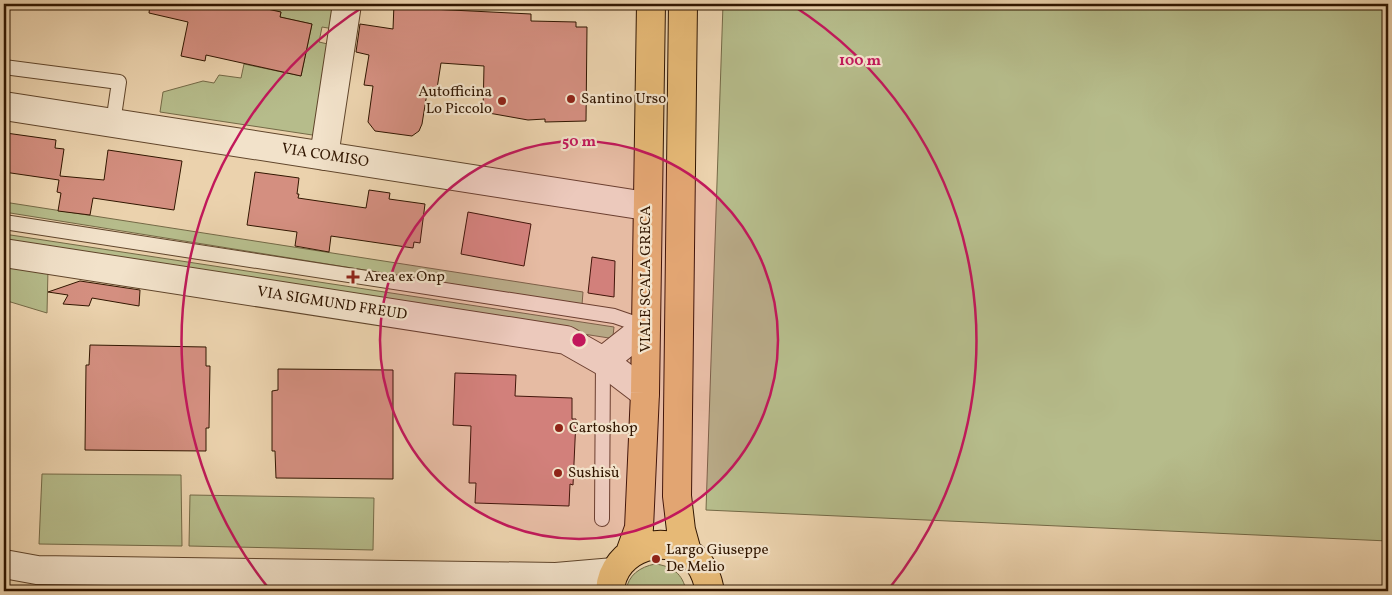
<svg xmlns="http://www.w3.org/2000/svg" width="1392" height="595" viewBox="0 0 1392 595" font-family="Vollkorn,serif">
  <style>
    .green { fill: #b6bc8b; stroke: #746946 }
    .building { fill: #d48f80; stroke: #311600 }
    .lines { fill: none; stroke-linecap: round; stroke-linejoin: round }
    .lane-casing { stroke: #60452b; stroke-width: 16 }
    .street-casing { stroke: #60452b; stroke-width: 30 }
    .primary-casing { stroke: #311600; stroke-width: 30 }
    .lane { stroke: #f2e2ca; stroke-width: 14 }
    .street { stroke: #f2e2ca; stroke-width: 28 }
    .primary { stroke: #e6b976; stroke-width: 28 }
    .ring { fill: none; stroke: #c2185b; stroke-width: 2.5 }
    .poi-dot { fill: #8f2418; stroke: #f2e2ca; stroke-width: 2 }
    .labels { text-anchor: middle; dominant-baseline: central; stroke-width: 4.5; stroke-linejoin: round; paint-order: stroke }
    .poi-label { font-size: 15px; fill: #311600; stroke: #f2e2ca; text-anchor: start }
    .street-label { font-size: 15px; fill: #311600; stroke: #f2e2ca }
    .centre { fill: #c2185b; stroke: #f2e2ca; stroke-width: 2.5 }
    .ring-label { font-size: 15px; text-anchor: middle; font-weight: bold; fill: #c2185b; stroke: #f2e2ca; stroke-width: 4.5; stroke-linejoin: round; paint-order: stroke }
  </style>
  <rect width="100%" height="100%" fill="#ebd2ad"/>
  <filter id="stains"><feTurbulence type="fractalNoise" baseFrequency=".004" numOctaves="4"/><feColorMatrix values="0 0 0 0 .2 0 0 0 0 .09 0 0 0 0 .02 0 0 0 .5 -.17"/></filter>
  <radialGradient id="worn" r=".72"><stop offset=".6" stop-color="#630" stop-opacity="0"/><stop offset="1" stop-color="#630" stop-opacity=".3"/></radialGradient>
  <!-- green -->
  <path class="green" d="M244 4H337L334 29 322 27 319 42 332 45 319 136 160 112 163 92 203 81 214 83 219 75 241 78 244 64 301 76 312 24 280 17 281 12Z
    M723 4H1388V541L706 510Z
    M4 202 583 292 582 305 4 212Z
    M4 234 614 327 613 336 609 338 4 244Z
    M4 263 48 269 47 313 4 300Z
    M42 474 181 475 182 546 39 544Z
    M190 495 374 498 373 550 189 546Z
    M655 564C672 566 683 574 686 591H626C628 575 640 567 655 564Z"/>
  <!-- building -->
  <path class="building" d="M150 4H244L281 12 280 17 312 24 301 76 206 55 205 61 181 56 188 22 149 13Z
    M394 4H432L431 9 531 14V21L576 22V27H587L586 121 545 122V119L528 120 483 112 484 66 441 63 436 95 427 93 422 124 419 131 412 136 375 131 368 122 373 86 364 85 369 55 356 52 360 24 393 29Z
    M6 133 56 140 55 148 64 149 60 176 104 180 108 150 182 161 174 210 93 198 90 215 58 211 61 193 57 192 59 180 4 172V137H6Z
    M255 172 299 178 297 194H299L298 198 366 208 369 190 390 193 389 199 425 204 420 243 414 242 413 248 331 236 329 252 295 246 297 232 247 225Z
    M468 212 531 224 524 266 461 254Z
    M592 257 615 261 614 297 588 293Z
    M80 281 140 290 139 306 92 298 89 306 63 304 68 295 48 292Z
    M90 345 206 347V366H210L209 428H206V451L85 450 86 365H89Z
    M278 369 393 370V479L276 478 275 451H272V391L278 390Z
    M455 373 516 375 515 396 572 398V419H576L573 485 570 484 569 506 475 503 476 483H469L471 426 453 425Z"/>
  <g class="lines">
    <defs>
      <path id="lane" d="M4 67 119 82 113 123
        M4 222 614 316 646 327
        M602 519 603 361"/>
      <path id="street" d="M4 106 646 206
        M324 156 347 4
        M4 253 566 340 603 361 645 393
        M603 361 646 327
        M4 564 37 570 556 577 614 572"/>
      <path id="primary" d="M683 4 677 496 681 530 687 552
        M630 553 639 528 645 393 651 4
        M610 591C612 547 670 528 699 563 705 571 708 581 710 591"/>
    </defs>
    <!-- lane casing -->
    <use href="#lane" class="lane-casing"/>
    <!-- street casing -->
    <use href="#street" class="street-casing"/>
    <!-- primary casing -->
    <use href="#primary" class="primary-casing"/>
    <!-- lane -->
    <use href="#lane" class="lane"/>
    <!-- street -->
    <use href="#street" class="street"/>
    <!-- primary -->
    <use href="#primary" class="primary"/>
  </g>
  <!-- distance rings -->
  <circle cx="579" cy="340" r="199" fill="#c2185b" fill-opacity=".12"/>
  <g class="ring">
    <circle cx="579" cy="340" r="199"/>
    <path d="M270 590A397 397 0 0 1 366 5M792 5A397 397 0 0 1 888 590"/>
  </g>
  <!-- markers -->
  <g class="poi-dot">
    <circle cx="571" cy="99" r="5"/>
    <circle cx="502" cy="101" r="5"/>
    <path d="M350.5 269.5h5v5h5v5h-5v5h-5v-5h-5v-5h5z"/>
    <circle cx="559" cy="428" r="5"/>
    <circle cx="558" cy="473" r="5"/>
    <circle cx="656" cy="559" r="5"/>
  </g>
  <g class="labels">
    <!-- poi labels -->
    <g class="poi-label">
      <text x="492" y="92" text-anchor="end">Autofficina<tspan x="492" dy="17">Lo Piccolo</tspan></text>
      <text x="581" y="99">Santino Urso</text>
      <text x="364" y="277">Area ex Onp</text>
      <text x="569" y="428">Cartoshop</text>
      <text x="568" y="473">Sushisù</text>
      <text x="666" y="550">Largo Giuseppe<tspan x="666" dy="17">De Melio</tspan></text>
    </g>
    <!-- street labels -->
    <g class="street-label">
      <text transform="translate(325 156) rotate(9)">VIA COMISO</text>
      <text transform="translate(646 279) rotate(-90)">VIALE SCALA GRECA</text>
      <text transform="translate(332 304) rotate(9)">VIA SIGMUND FREUD</text>
    </g>
  </g>
  <circle cx="579" cy="340" r="8" class="centre"/>
  <g class="ring-label">
    <text x="860" y="65">100 m</text>
    <text x="579" y="146">50 m</text>
  </g>
  <!-- margin -->
  <rect width="1392" height="595" fill="none" stroke="#ebd2ad" stroke-width="20"/>
  <rect x="5" y="5" width="1382" height="585" fill="none" stroke="#311600" stroke-width="2.5"/>
  <rect x="10" y="10" width="1372" height="575" fill="none" stroke="#311600"/>
  <rect width="100%" height="100%" filter="url(#stains)"/>
  <rect width="100%" height="100%" fill="url(#worn)"/>
</svg>
